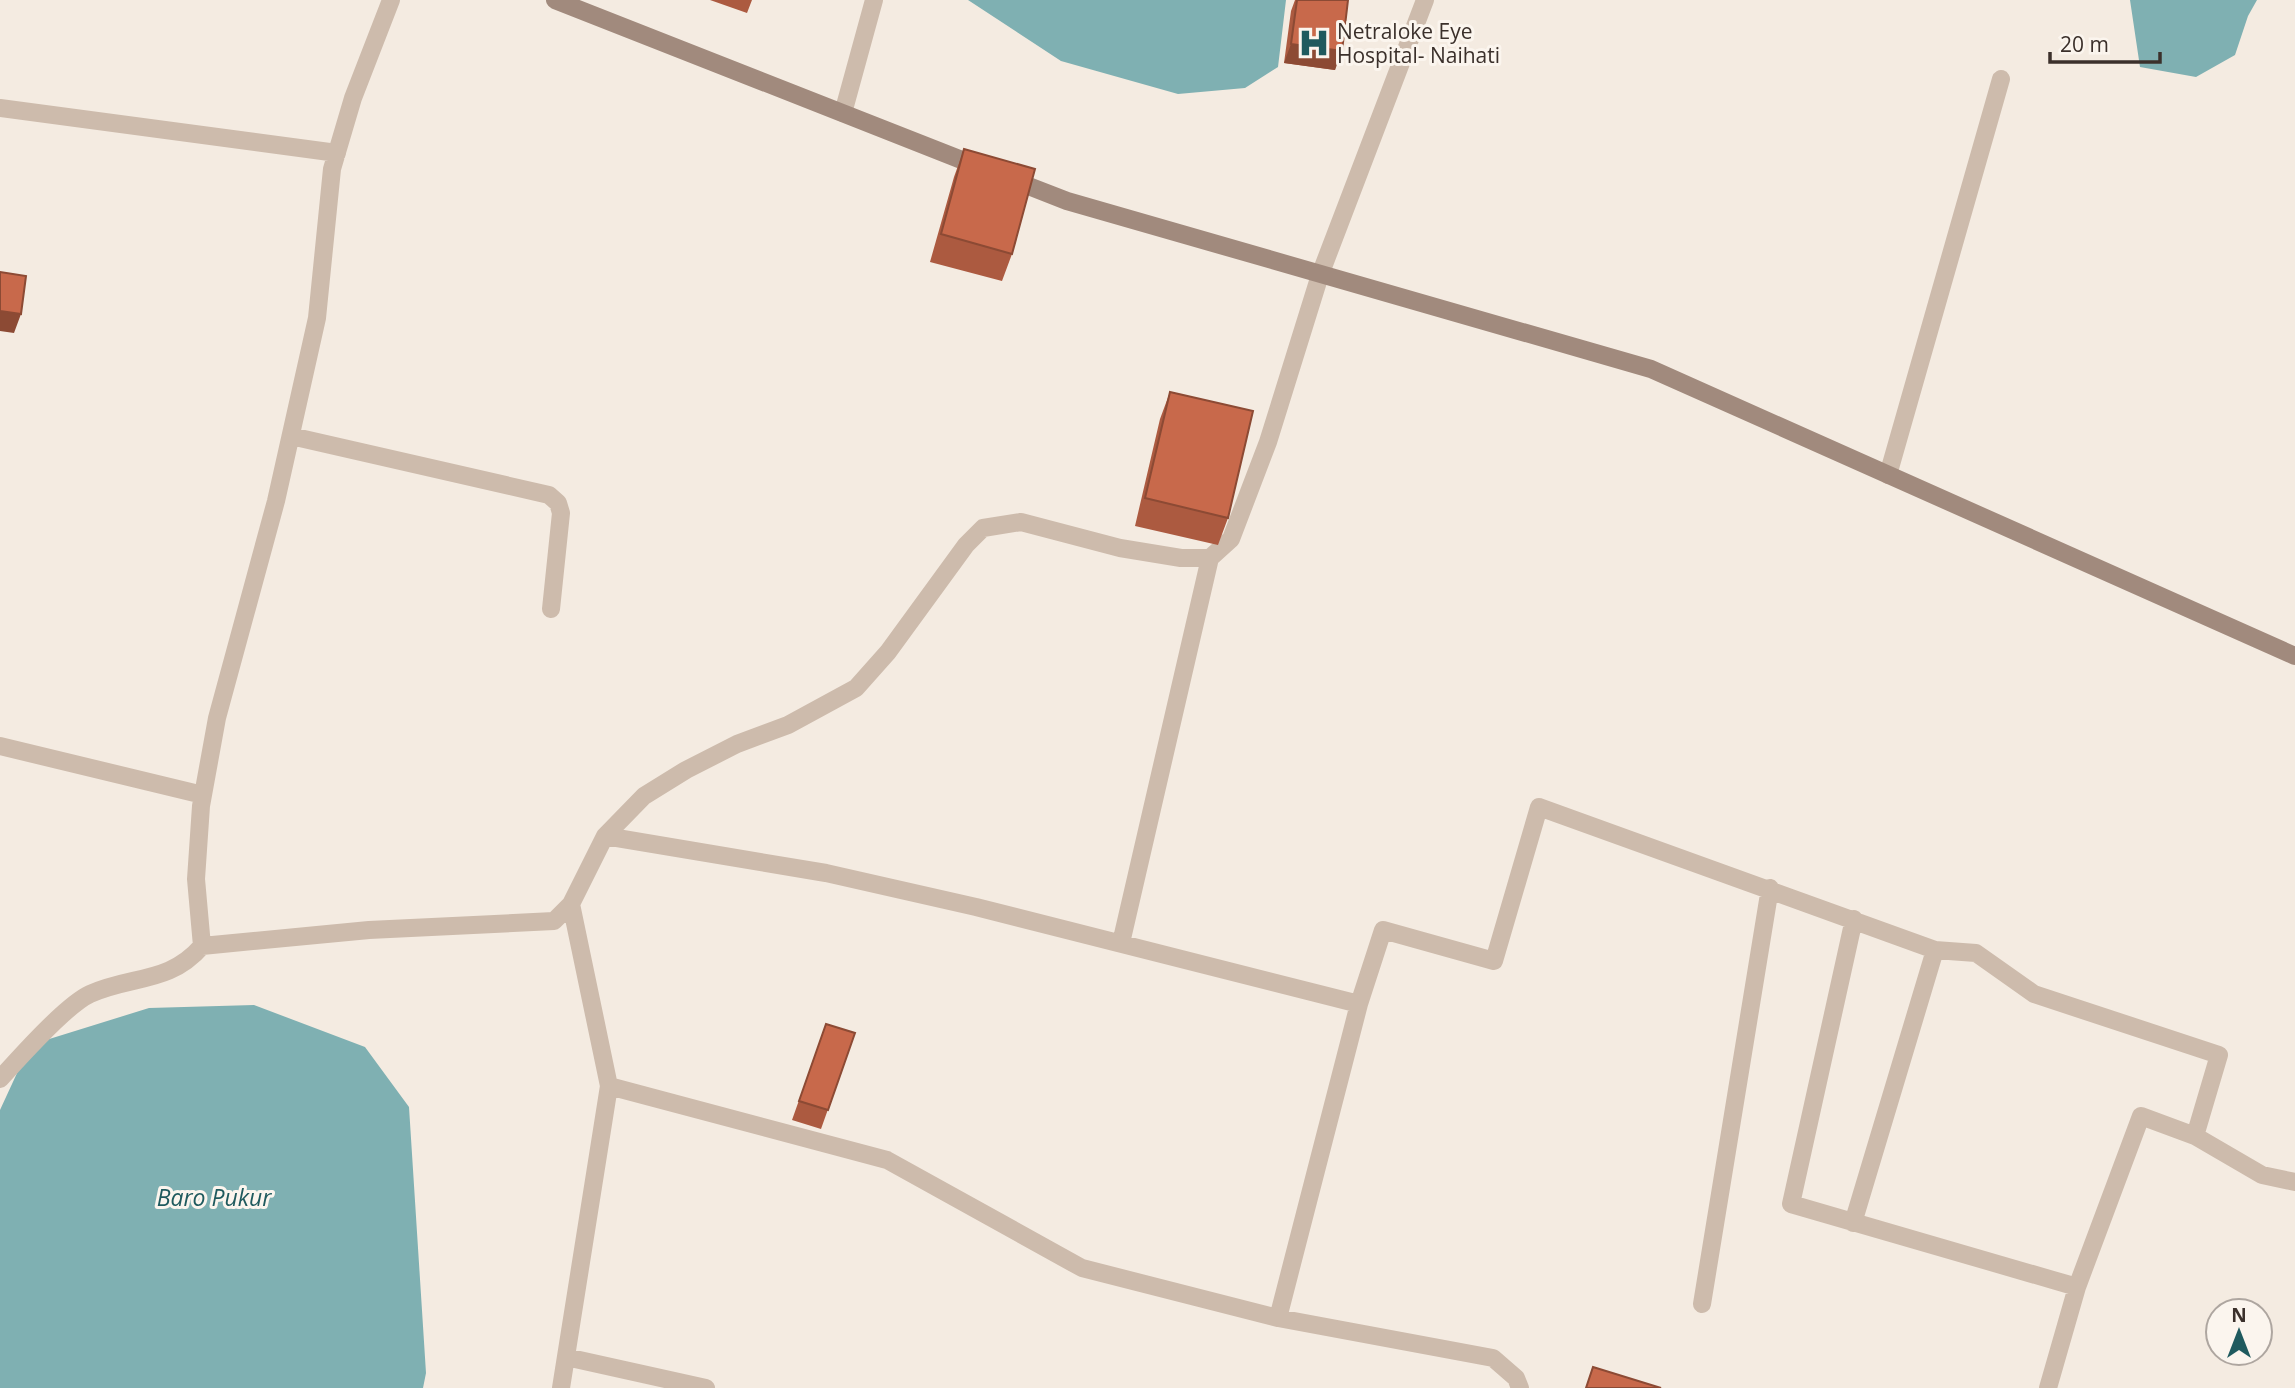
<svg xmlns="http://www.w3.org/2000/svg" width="2295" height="1388" viewBox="0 0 2295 1388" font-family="'Open Sans',sans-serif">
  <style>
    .water { fill: #7fb0b2 }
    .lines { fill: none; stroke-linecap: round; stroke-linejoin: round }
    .street { stroke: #cdbbac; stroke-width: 18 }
    .secondary { stroke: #a18a7d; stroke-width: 18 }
    .wall { fill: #ac5a40 }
    .shaded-wall { fill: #8c4a34 }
    .building { fill: #c8694b; stroke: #8c4a34; stroke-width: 2 }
    .labels { text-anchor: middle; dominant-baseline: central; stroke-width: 6; stroke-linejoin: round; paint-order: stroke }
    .poi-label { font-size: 21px; fill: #3b302b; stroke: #fbf5ee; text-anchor: start }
    .water-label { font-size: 23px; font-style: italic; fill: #1f5a5e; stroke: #fbf5ee }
  </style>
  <rect width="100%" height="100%" fill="#f4ebe1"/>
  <!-- water -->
  <path class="water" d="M968 0H1286L1278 67 1245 88 1178 94 1061 61Z
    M2130 0H2257L2248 16 2235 55 2196 77 2140 67Z
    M254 1005 365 1047 409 1107 426 1373 423 1388H0V1110L30 1045 149 1008Z"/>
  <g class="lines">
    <!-- street -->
    <path class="street" d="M0 108 337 153
      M843 113 874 0
      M291 436 549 495 558 503 561 513 551 609
      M1888 475 2001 79
      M0 746 203 795
      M605 836 826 873 976 907 1359 1004 1278 1318
      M571 904 609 1086 887 1160 1082 1268 1278 1318 1493 1358 1516 1378 1520 1388
      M1854 919 1791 1204 2077 1287
      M1121 943 1210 558
      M202 946 369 930 554 921 571 904 605 836 644 796 686 770 737 744 788 725 856 688 888 652 966 545 983 528 1021 522 1120 548 1181 558H1210L1231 539 1268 442 1320 275 1425 0
      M1359 1004 1383 930 1494 961 1539 807 1935 950 1976 953 2034 994 2219 1055 2195 1136 2141 1116 2077 1287 2048 1388
      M0 1079C19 1058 66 1005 90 994 132 975 169 984 202 946L196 879 201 806 217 718 276 501 317 318 332 169 353 98 391 0
      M2195 1136 2262 1175 2295 1182
      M1853 1223 1935 950
      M1702 1304 1770 888
      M566 1357 706 1388
      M561 1388 609 1086"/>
    <!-- secondary -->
    <path class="secondary" d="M555 0 982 168
      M1008 178 1067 201 1651 369 2295 656"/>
  </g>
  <!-- wall -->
  <path class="wall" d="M710 0H752L747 13Z
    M1295 0H1348L1335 70 1284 63 1291 11Z
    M964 149 1012 254 1002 281 930 262 954 177Z
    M1170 392 1228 518 1218 545 1135 526 1160 419Z
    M826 1024 855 1033 821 1129 792 1120Z"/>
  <!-- shaded-wall -->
  <path class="shaded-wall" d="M1291 44 1342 51 1335 70 1284 63Z
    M0 311 21 314 14 333 0 331Z"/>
  <!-- building -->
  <path class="building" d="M1297 0H1348L1342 51 1291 44Z
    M964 149 1035 169 1012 254 941 234Z
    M0 272 26 276 21 314 0 311Z
    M1170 392 1253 411 1228 518 1145 498Z
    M826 1024 855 1033 828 1110 799 1101Z
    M1593 1367 1661 1388H1586Z"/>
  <!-- icons -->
  <defs>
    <symbol id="hospital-bare" viewBox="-9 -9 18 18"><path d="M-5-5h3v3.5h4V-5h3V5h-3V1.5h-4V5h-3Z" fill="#1f5a5e" stroke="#fbf5ee" stroke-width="2.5" paint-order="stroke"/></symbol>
  </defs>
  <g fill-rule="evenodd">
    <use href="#hospital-bare" x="1292" y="21" width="44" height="44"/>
  </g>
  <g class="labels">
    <!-- poi labels -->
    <g class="poi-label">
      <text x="1337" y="31">Netraloke Eye<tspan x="1337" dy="24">Hospital- Naihati</tspan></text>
    </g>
    <!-- water labels -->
    <g class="water-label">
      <text x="214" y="1197">Baro Pukur</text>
    </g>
  </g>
  <!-- north arrow -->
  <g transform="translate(2239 1332)"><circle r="33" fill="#fbf5ee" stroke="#aea6a0" stroke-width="2"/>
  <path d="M0-5L12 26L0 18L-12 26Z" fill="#1f5a5e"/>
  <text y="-10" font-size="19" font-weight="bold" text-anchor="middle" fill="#3b302b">N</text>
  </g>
  <!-- scale -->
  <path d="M2050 52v10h110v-10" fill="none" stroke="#3b302b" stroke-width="3.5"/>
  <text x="2060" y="52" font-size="21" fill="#3b302b" stroke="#fbf5ee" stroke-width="5" paint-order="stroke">20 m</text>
</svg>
